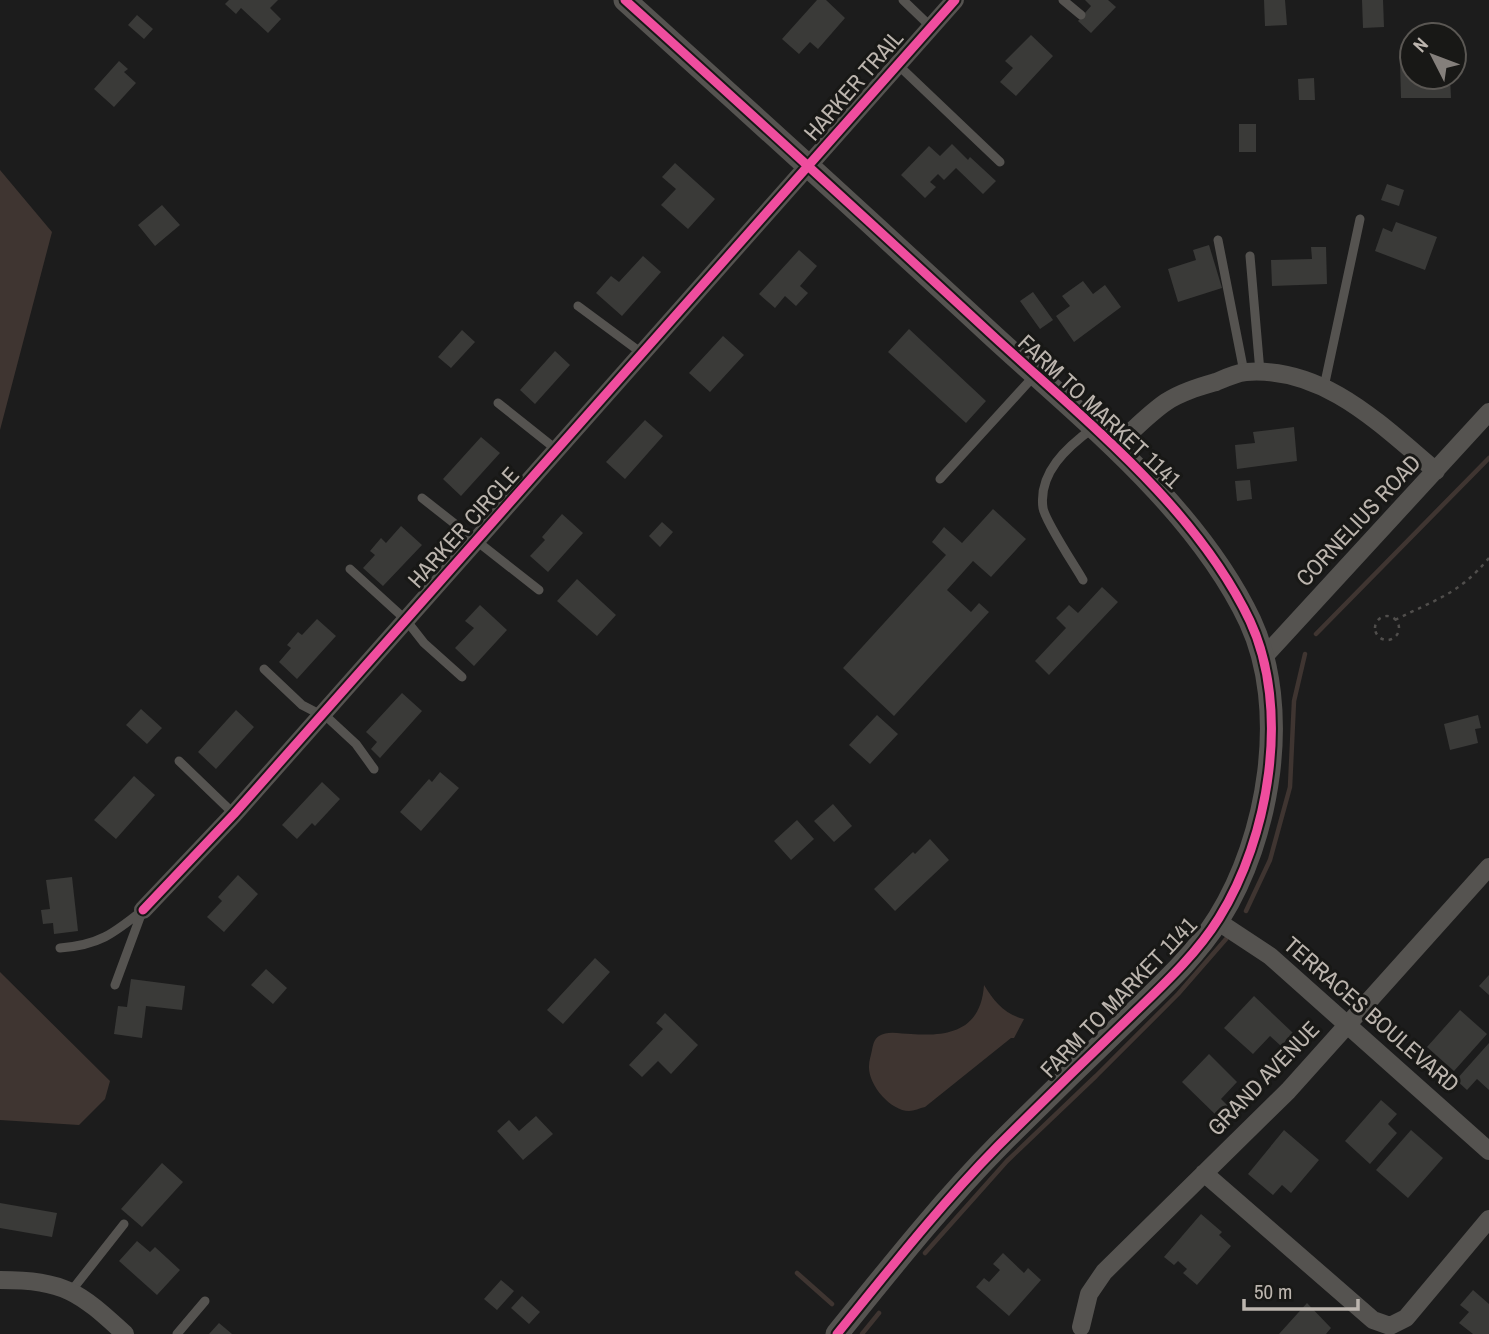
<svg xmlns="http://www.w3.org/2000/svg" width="1489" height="1334" viewBox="0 0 1489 1334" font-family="'Archivo Narrow',sans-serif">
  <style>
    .water { fill: #3f3531 }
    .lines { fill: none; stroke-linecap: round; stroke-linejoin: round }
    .stream { stroke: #3f3531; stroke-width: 4.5 }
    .building { fill: #3a3a38 }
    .path { stroke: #504e4c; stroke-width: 2.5; stroke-dasharray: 3.5 5; stroke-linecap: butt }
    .service { stroke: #555350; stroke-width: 9 }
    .minor { stroke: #555350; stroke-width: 18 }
    .tertiary { stroke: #555350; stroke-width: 23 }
    .cycleway-casing { stroke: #181816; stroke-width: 13 }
    .cycleway { stroke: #ef4d9e; stroke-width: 9 }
    .labels { text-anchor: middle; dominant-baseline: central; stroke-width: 6; stroke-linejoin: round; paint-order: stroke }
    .street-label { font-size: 23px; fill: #bcb5ae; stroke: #181816 }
  </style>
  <rect width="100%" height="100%" fill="#1c1c1c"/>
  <!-- water -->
  <path class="water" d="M0 170 52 232 0 430Z
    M0 972 110 1081 105 1099 79 1125 0 1120Z
    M984 985C994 1001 1004 1014 1024 1019L1014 1038H1011L925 1107C920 1108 914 1111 909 1111 891 1111 868 1085 869 1066 869 1061 871 1055 872 1050 873 1045 874 1039 879 1036 888 1030 901 1034 911 1034 950 1037 981 1030 984 985Z"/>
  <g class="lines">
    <!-- stream -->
    <path class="stream" d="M1316 634 1489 458
      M1246 911 1270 860 1290 787 1294 701 1305 654
      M925 1253 1007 1161 1096 1076 1178 994 1226 939
      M797 1273 832 1304
      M862 1334 879 1313"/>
  </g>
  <!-- building -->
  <path class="building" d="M229 0H278L270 8 281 19 268 33 241 8 236 14 225 4Z
    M817 0H826L845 18 818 49 810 42 799 54 782 39Z
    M1085 0H1108L1116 7 1091 33 1078 21 1091 6Z
    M1264 0H1285L1287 25 1265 26Z
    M1362 0H1383L1384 27 1363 28Z
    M137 15 153 29 144 39 128 25Z
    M1031 35 1053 56 1016 96 1000 82 1013 68 1005 61Z
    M119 61 128 69 124 72 136 83 114 107 94 89Z
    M1400 62H1412V77H1450L1451 98H1401Z
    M1314 78 1315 100H1299L1298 79Z
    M1239 124H1256V152H1239Z
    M952 144 968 160 970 157 996 181 983 194 956 168 944 180 938 174 930 182 936 187 925 198 901 175 929 146 940 156Z
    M675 163 715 199 688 229 661 205 676 189 662 177Z
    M1387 184 1404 190 1399 206 1381 200Z
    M162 205 180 225 155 246 138 225Z
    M1396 222 1437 237 1425 270 1375 251 1383 228 1392 232Z
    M1209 245 1222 288 1178 302 1168 269 1196 260 1193 250Z
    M1311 247H1326L1327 284 1272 286 1271 260 1312 259Z
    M799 250 817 266 800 286 808 293 796 306 785 296 775 308 759 294Z
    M643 256 661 272 622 316 596 293 611 276 619 282Z
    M1083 281 1093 294 1105 285 1121 307 1074 342 1056 316 1070 306 1062 296Z
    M1033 292 1053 320 1040 329 1020 301Z
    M909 329 986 401 966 423 888 352Z
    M462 330 475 342 451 368 438 357Z
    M723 336 744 355 710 392 689 373Z
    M555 351 570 365 535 404 520 390Z
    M645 420 663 436 625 479 606 462Z
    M1294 427 1297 461 1237 469 1235 445 1255 443 1253 432Z
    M481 437 500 453 461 496 443 479Z
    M1250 480 1252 499 1237 501 1235 481Z
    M993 509 1026 539 991 577 973 561 947 590 971 612 979 603 989 612 894 716 843 668 946 555 932 542 944 527 962 543Z
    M562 514 583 533 548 572 530 556 545 540 542 537Z
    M662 522 673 532 660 547 649 536Z
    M401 526 422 545 383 586 363 568 375 555 370 551 381 538 386 543Z
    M577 579 616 615 597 636 557 601Z
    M1102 587 1118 602 1049 675 1035 661 1066 628 1056 618 1069 605 1078 613Z
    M480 605 507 630 474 666 455 648 474 628 465 621Z
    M317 619 336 636 297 679 279 662 291 648 287 645 298 632 302 635Z
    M402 693 422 711 380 758 371 749 377 742 366 732Z
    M141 709 162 728 147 744 126 725Z
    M236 710 254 727 216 769 198 752Z
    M877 715 898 734 870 764 849 745Z
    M1478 715 1481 728 1475 729 1478 743 1450 750 1444 724Z
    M440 772 459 788 421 831 400 812 429 779 432 782Z
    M134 776 155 795 116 839 94 820Z
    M322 782 340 799 315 826 312 823 297 839 282 825Z
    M833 804 852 826 834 842 814 821Z
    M797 820 814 839 791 860 774 841Z
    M930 839 949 860 895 911 874 889 913 852 915 854Z
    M238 875 258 894 224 932 207 917 222 901 218 897Z
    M72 877 78 931 54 934 53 923 43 924 41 910 50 909 46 880Z
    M595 958 610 972 563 1024 547 1010Z
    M266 969 287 988 273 1004 251 985Z
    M1489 975V995L1479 986Z
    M131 979 185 986 182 1010 146 1006 142 1038 114 1034 118 1006 127 1007Z
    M1254 996 1293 1033 1281 1046 1270 1036 1253 1054 1224 1028Z
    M1460 1010 1487 1034 1454 1071 1427 1047Z
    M665 1013 698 1045 671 1074 658 1061 642 1077 629 1065 663 1029 656 1023Z
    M1489 1043V1090L1477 1079 1467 1090 1456 1080Z
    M1209 1054 1237 1082 1221 1099 1229 1107 1219 1118 1182 1082Z
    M1381 1100 1397 1114 1388 1124 1397 1133 1370 1164 1345 1141Z
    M536 1116 553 1134 523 1160 497 1131 509 1120 519 1131Z
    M1284 1130 1319 1160 1291 1193 1282 1185 1273 1195 1248 1174Z
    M1411 1130 1443 1158 1408 1198 1376 1170Z
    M162 1163 183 1182 142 1227 121 1209Z
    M0 1203 57 1213 52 1237 0 1228Z
    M1201 1214 1222 1232 1219 1235 1231 1246 1197 1285 1183 1273 1187 1269 1178 1261 1174 1265 1164 1257Z
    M137 1241 150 1252 155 1247 180 1270 157 1295 119 1261Z
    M1003 1253 1024 1273 1028 1268 1041 1280 1009 1316 976 1287 984 1278 989 1282 1000 1270 993 1264Z
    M501 1280 514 1291 497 1310 484 1299Z
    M1473 1290 1489 1304V1334H1473L1459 1323 1469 1312 1460 1305Z
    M522 1296 540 1312 529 1324 511 1308Z
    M1307 1303 1331 1328 1326 1334H1279Z
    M219 1323 232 1334H209Z"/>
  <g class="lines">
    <!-- path -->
    <path class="path" d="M1375 628a12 12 0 1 1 24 0a12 12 0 1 1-24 0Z
      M1395 620C1436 599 1458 595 1489 558"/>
    <!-- service -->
    <path class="service" d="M903 0 930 26
      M1063 0 1081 15
      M897 64 1000 162
      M1218 240 1244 372
      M1250 256 1260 372
      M578 306 643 354
      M1324 387 1360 219
      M498 403 557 450
      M940 479 1034 376
      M422 498 539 590
      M350 569 406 620 424 643 462 677
      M1083 580C1075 566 1045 521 1043 508 1038 473 1067 447 1093 428
      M264 669 302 705 329 719 356 744 374 769
      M179 761 234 814
      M60 948C99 945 113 934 143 910
      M115 985 142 912
      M72 1290 124 1224
      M177 1334 205 1301"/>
    <!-- minor -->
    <path class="minor" d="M1113 448C1131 433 1147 415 1166 402 1181 392 1199 387 1216 382 1225 378 1236 373 1246 372 1324 366 1381 425 1436 471
      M1262 659 1489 412
      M143 910 234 814 955 0
      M1217 921 1270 956 1489 1151
      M1204 1173 1373 1320 1390 1326 1406 1318 1489 1219
      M0 1280C65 1280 79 1292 125 1334
      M1081 1327 1089 1294 1104 1272 1288 1091 1489 867"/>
    <!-- tertiary -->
    <path class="tertiary" d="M625 0C748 111 870 222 991 334 1082 418 1196 507 1250 621 1291 709 1269 838 1219 918 1196 955 1162 986 1131 1016 1086 1059 1042 1102 998 1146 940 1205 889 1270 837 1334"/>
    <defs>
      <path id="cycleway" d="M625 0C748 111 870 222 991 334 1082 418 1196 507 1250 621 1291 709 1269 838 1219 918 1196 955 1162 986 1131 1016 1086 1059 1042 1102 998 1146 940 1205 889 1270 837 1334
        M143 910 234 814 955 0"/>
    </defs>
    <!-- cycleway casing -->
    <use href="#cycleway" class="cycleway-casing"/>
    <!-- cycleway -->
    <use href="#cycleway" class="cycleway"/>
  </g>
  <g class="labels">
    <!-- street labels -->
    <g class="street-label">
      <text transform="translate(853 85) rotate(-49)">HARKER TRAIL</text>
      <text transform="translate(1100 411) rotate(43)">FARM TO MARKET 1141</text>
      <text transform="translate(1358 520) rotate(-47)">CORNELIUS ROAD</text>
      <text transform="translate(463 527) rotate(-48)">HARKER CIRCLE</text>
      <text transform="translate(1118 997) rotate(-46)">FARM TO MARKET 1141</text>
      <text transform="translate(1372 1014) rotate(41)">TERRACES BOULEVARD</text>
      <text transform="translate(1263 1078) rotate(-46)">GRAND AVENUE</text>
    </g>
  </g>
  <!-- north arrow -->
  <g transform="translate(1433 56) rotate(312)"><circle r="33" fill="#181816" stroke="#5a5753" stroke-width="2"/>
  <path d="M0-5L12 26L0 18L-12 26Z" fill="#847f7b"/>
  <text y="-10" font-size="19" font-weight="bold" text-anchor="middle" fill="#bcb5ae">N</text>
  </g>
  <!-- scale -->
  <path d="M1244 1299v10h114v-10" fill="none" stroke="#bcb5ae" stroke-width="3.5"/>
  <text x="1254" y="1299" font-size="21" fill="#bcb5ae" stroke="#181816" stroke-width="5" paint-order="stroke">50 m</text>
</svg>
